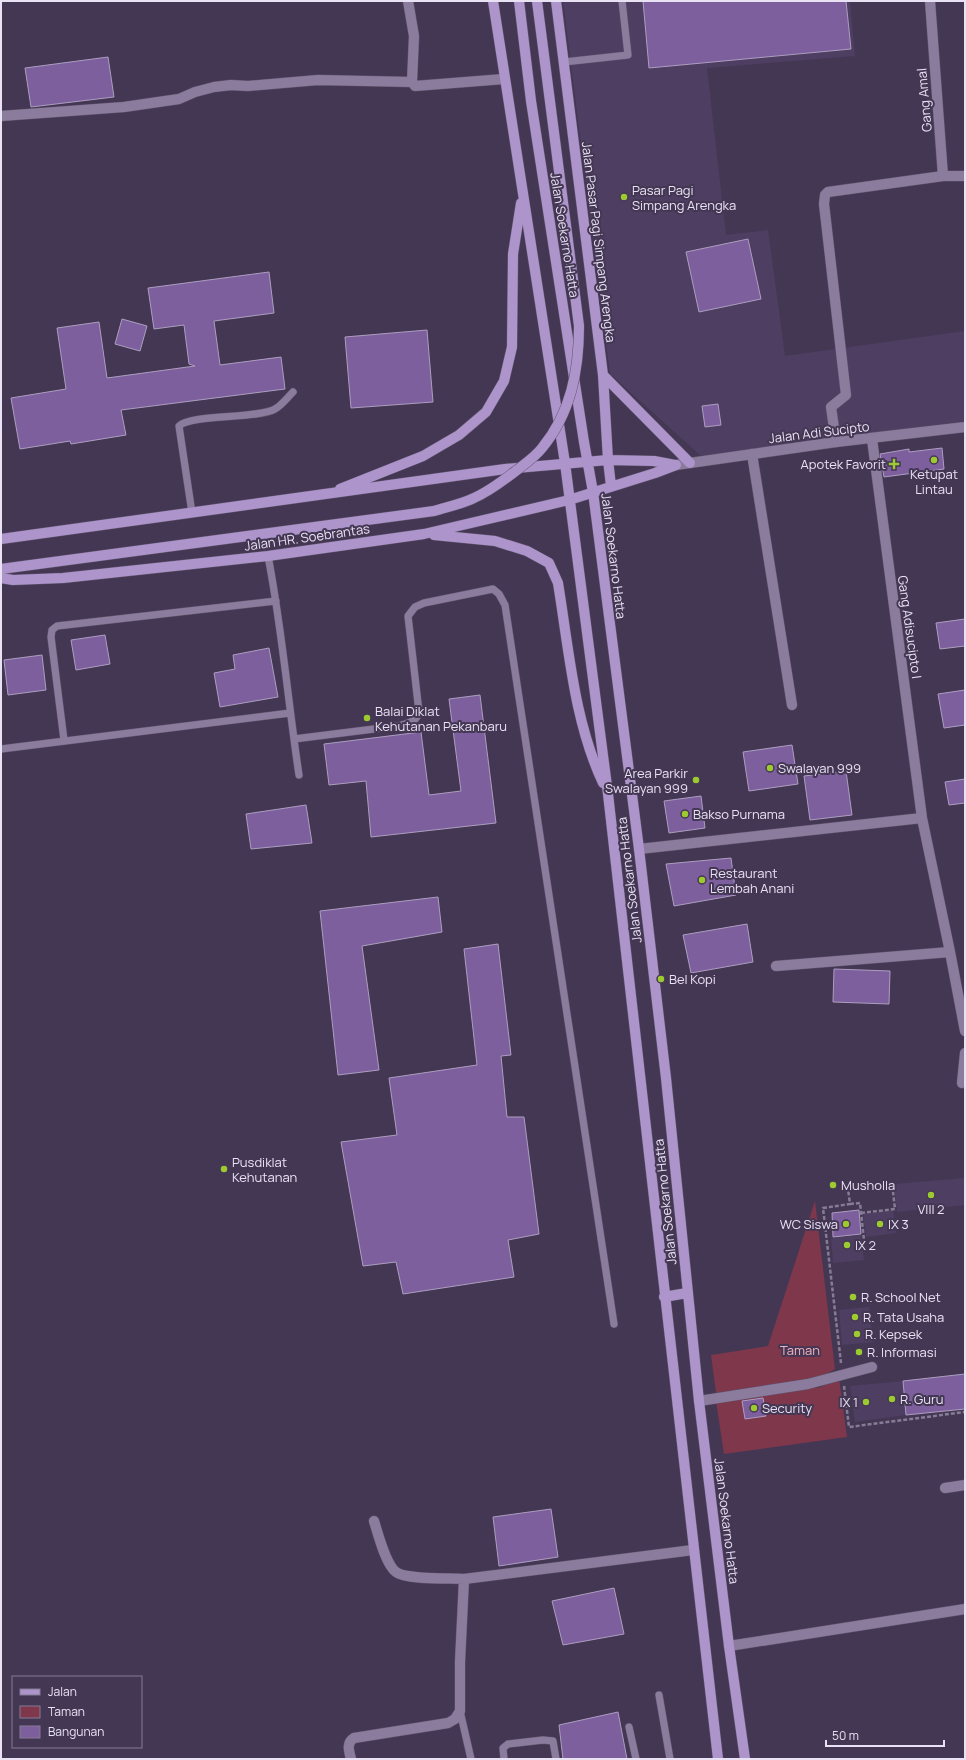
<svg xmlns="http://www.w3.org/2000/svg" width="966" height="1760" viewBox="0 0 966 1760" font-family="Manrope,sans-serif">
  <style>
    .built { fill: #4e3e61 }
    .green { fill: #7e374b }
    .building { fill: #7d5f9e; stroke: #ad9ec0 }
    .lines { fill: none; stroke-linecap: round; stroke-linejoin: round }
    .service-casing { stroke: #60556d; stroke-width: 8 }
    .minor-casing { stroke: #60556d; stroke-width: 11 }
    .secondary-casing { stroke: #60556d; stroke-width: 11 }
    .primary-casing { stroke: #60556d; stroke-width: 11 }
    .path { stroke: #877c95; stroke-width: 2.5; stroke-dasharray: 4 2; stroke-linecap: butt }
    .service { stroke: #8b7c9d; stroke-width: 7 }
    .minor { stroke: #8b7c9d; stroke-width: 10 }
    .secondary { stroke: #8b7c9d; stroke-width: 10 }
    .primary { stroke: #ad94cb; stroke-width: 10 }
    .primary-bridge-casing { stroke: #60556d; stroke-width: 11; stroke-linecap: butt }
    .primary-bridge { stroke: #ad94cb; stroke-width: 10 }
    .poi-dot { fill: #9dca30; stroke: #443754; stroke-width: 1.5 }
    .labels { text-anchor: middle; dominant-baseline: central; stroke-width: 4; stroke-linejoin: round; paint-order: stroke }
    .street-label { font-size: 13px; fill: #e9e1f4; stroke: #443754 }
    .poi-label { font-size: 13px; fill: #e9e1f4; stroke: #443754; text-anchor: start }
    .park-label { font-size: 13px; fill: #f5b3c1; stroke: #443754 }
  </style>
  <rect width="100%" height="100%" fill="#443754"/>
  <!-- built -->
  <path class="built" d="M563 1H850L855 56 707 68 726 235 768 230 785 356 965 331V421L701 456 610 374Z
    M965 1178V1205L897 1212 894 1184Z
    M893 1210 896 1233 866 1237 863 1214Z
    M861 1235 864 1260 833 1263 831 1238Z
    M869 1307 873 1342 842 1345 839 1310Z
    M903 1381 906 1415 855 1422 850 1386Z"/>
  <!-- green -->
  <path class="green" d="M815 1201 835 1369 817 1380 716 1393 711 1355 768 1346Z
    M839 1378 847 1437 724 1454 716 1401 821 1387Z"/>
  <!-- building -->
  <path class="building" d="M643 1H846L851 49 649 68Z
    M108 57 114 97 31 107 25 68Z
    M748 239 761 299 699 312 686 252Z
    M269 272 274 313 214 321 220 365 281 357 285 389 121 410 126 435 71 444 70 441 20 449 11 398 66 389 57 328 99 322 107 378 195 366 189 364 184 325 154 329 148 288Z
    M122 319 147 326 140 351 115 344Z
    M427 330 433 402 351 408 345 337Z
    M718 404 721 425 705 427 702 406Z
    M942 448 944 469 884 477 880 454 909 449V452Z
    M965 619V646L940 649 936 623Z
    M105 635 110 664 76 670 71 640Z
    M269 648 278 697 220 707 214 673 235 669 233 655Z
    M42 655 46 690 8 695 4 660Z
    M965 690V725L944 728 938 694Z
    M480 695 496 823 371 837 366 781 329 785 324 744 421 732 429 795 461 791 449 699Z
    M792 745 798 784 749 791 743 752Z
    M846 771 852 815 810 820 804 776Z
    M965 779V803L949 805 945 782Z
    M701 796 705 828 669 833 664 801Z
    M306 805 312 843 251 849 246 814Z
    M731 858 736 895 674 906 666 864Z
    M438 897 442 932 362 946 379 1070 338 1075 320 911Z
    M747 924 753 962 691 973 683 935Z
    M498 944 511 1055 501 1056 507 1117H524L539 1234 508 1240 514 1277 403 1294 396 1262 363 1266 341 1142 397 1135 389 1078 477 1065 464 949Z
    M834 969 890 971 889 1004 833 1002Z
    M859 1210 861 1234 833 1237 832 1213Z
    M965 1374V1409L906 1415 903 1381Z
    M763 1398 766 1416 745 1419 742 1401Z
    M551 1509 558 1557 499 1566 493 1517Z
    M614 1588 624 1634 563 1645 552 1601Z
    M618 1712 627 1759H563L559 1725Z"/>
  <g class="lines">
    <defs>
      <path id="service" d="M564 62 628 55 622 1
        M192 513 179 426C190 414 258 419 275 409 282 405 287 398 293 392
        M268 556C282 628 288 702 299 775
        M294 739 398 726C408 723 417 722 419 712L408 616 415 607 424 603 493 589 499 594 505 605 614 1324
        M64 740 51 637 52 630 57 626 276 601
        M1 749 290 713
        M659 1695 670 1759
        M460 1711 471 1759
        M629 1727 636 1759
        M504 1759 503 1748 508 1744 543 1740 553 1741 556 1759"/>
      <path id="minor" d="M408 1 414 36 412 82 415 86 504 79
        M930 1 943 176H965
        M1 116 124 107 179 99 195 92 214 87 231 85 248 86 318 80 412 82
        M836 442 831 407 846 395 824 204 825 195 828 192 943 176
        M752 454 792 705
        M639 849 922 818
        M950 952 965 1031
        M776 966 950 952 922 818 872 439
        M962 1083 965 1053
        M699 1401 808 1384 872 1367
        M945 1488 965 1485
        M374 1521C378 1534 386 1565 396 1572 406 1580 451 1578 464 1579
        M729 1646 965 1609
        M351 1759C349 1751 346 1743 354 1738L448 1723 455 1719 460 1711V1662L464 1579 693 1550"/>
      <path id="secondary" d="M676 465 836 442 965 427"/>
      <path id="primary" d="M493 1 565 463 608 794 718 1759
        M519 1 531 101 584 442 593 492 639 849 666 1078 699 1401 729 1646 745 1759
        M556 1 603 375 608 460 611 486
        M603 375 690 463
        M340 489 423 456 459 435 486 412 504 381 512 347 513 254 521 203
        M434 535 495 541 527 551 549 563 558 583C569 650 574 721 603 783
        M1 539 505 469 608 460 654 461 675 465
        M1 569 434 511
        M1 578 13 580 63 578 268 556 424 534 569 500 655 473 676 465
        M664 1297 687 1293"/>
    </defs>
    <!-- service casing -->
    <use href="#service" class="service-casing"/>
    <!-- minor casing -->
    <use href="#minor" class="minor-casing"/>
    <!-- secondary casing -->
    <use href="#secondary" class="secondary-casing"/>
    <!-- primary casing -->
    <use href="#primary" class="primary-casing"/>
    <!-- path -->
    <path class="path" d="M850 1204 860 1203 865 1249
      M861 1213 895 1209 892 1183
      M841 1363 823 1208 850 1204 848 1189
      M844 1386 849 1427 965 1412"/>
    <!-- service -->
    <use href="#service" class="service"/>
    <!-- minor -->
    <use href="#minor" class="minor"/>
    <!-- secondary -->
    <use href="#secondary" class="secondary"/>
    <!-- primary -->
    <use href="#primary" class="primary"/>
    <defs>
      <path id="primary-bridge" d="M434 511C447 507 462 504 474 498 490 491 504 480 517 470 526 463 536 456 542 448 571 413 579 370 579 326L537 1"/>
    </defs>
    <!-- primary-bridge casing -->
    <use href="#primary-bridge" class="primary-bridge-casing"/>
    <!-- primary-bridge -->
    <use href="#primary-bridge" class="primary-bridge"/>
  </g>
  <!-- markers -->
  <g class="poi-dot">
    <circle cx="624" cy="197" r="4"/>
    <circle cx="934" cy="460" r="4"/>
    <path d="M892 458h4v4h4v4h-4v4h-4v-4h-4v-4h4z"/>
    <circle cx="367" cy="718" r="4"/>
    <circle cx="770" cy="768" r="4"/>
    <circle cx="696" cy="780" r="4"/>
    <circle cx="685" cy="814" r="4"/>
    <circle cx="702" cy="880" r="4"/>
    <circle cx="661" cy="979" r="4"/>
    <circle cx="224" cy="1169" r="4"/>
    <circle cx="833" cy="1185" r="4"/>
    <circle cx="931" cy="1195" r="4"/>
    <circle cx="846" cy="1224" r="4"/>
    <circle cx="880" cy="1224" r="4"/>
    <circle cx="847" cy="1245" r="4"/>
    <circle cx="853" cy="1297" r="4"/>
    <circle cx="855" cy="1317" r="4"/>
    <circle cx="857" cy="1334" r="4"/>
    <circle cx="859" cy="1352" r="4"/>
    <circle cx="892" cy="1399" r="4"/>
    <circle cx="866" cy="1402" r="4"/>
    <circle cx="754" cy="1408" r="4"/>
  </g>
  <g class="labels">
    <!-- street labels -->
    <g class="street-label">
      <text transform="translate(924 100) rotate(-95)">Gang Amal</text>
      <text transform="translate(565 235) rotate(81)">Jalan Soekarno Hatta</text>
      <text transform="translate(599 242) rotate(83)">Jalan Pasar Pagi Simpang Arengka</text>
      <text transform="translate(819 432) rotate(-7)">Jalan Adi Sucipto</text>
      <text transform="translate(307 537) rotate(-8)">Jalan HR. Soebrantas</text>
      <text transform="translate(614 556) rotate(83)">Jalan Soekarno Hatta</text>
      <text transform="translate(910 627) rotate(82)">Gang Adisucipto I</text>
      <text transform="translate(629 880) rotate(-97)">Jalan Soekarno Hatta</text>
      <text transform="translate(665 1202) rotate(-96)">Jalan Soekarno Hatta</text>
      <text transform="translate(727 1521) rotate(83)">Jalan Soekarno Hatta</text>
    </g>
    <!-- poi labels -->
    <g class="poi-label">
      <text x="632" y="190">Pasar Pagi<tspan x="632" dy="15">Simpang Arengka</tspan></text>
      <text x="886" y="464" text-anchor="end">Apotek Favorit</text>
      <text x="934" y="474" text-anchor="middle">Ketupat<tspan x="934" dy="15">Lintau</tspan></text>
      <text x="375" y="711">Balai Diklat<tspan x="375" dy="15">Kehutanan Pekanbaru</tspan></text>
      <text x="778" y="768">Swalayan 999</text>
      <text x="688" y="773" text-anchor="end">Area Parkir<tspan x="688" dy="15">Swalayan 999</tspan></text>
      <text x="693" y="814">Bakso Purnama</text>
      <text x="710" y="873">Restaurant<tspan x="710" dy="15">Lembah Anani</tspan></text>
      <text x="669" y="979">Bel Kopi</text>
      <text x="232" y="1162">Pusdiklat<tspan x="232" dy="15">Kehutanan</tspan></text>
      <text x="841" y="1185">Musholla</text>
      <text x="931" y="1209" text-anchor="middle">VIII 2</text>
      <text x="838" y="1224" text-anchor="end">WC Siswa</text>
      <text x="888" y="1224">IX 3</text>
      <text x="855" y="1245">IX 2</text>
      <text x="861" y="1297">R. School Net</text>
      <text x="863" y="1317">R. Tata Usaha</text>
      <text x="865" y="1334">R. Kepsek</text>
      <text x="867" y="1352">R. Informasi</text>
      <text x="900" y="1399">R. Guru</text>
      <text x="858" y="1402" text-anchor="end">IX 1</text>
      <text x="762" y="1408">Security</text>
    </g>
    <!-- park labels -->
    <g class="park-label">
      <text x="800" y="1350">Taman</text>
    </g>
  </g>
  <!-- border -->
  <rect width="966" height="1760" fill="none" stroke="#e9e1f4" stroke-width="4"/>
  <!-- legend -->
  <rect x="12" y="1676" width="130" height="72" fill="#443754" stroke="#867b94"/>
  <rect x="20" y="1689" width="20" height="6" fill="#ad94cb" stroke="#867b94"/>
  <text x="48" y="1696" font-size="12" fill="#e9e1f4">Jalan</text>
  <rect x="20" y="1706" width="20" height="12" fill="#7e374b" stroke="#867b94"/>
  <text x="48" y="1716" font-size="12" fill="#e9e1f4">Taman</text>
  <rect x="20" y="1726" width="20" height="12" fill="#7d5f9e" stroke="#867b94"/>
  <text x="48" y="1736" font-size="12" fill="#e9e1f4">Bangunan</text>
  <!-- scale -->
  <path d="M826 1740v6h118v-6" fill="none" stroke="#e9e1f4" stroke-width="2"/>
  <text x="832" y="1740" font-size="12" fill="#e9e1f4" stroke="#443754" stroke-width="3" paint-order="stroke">50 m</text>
</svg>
